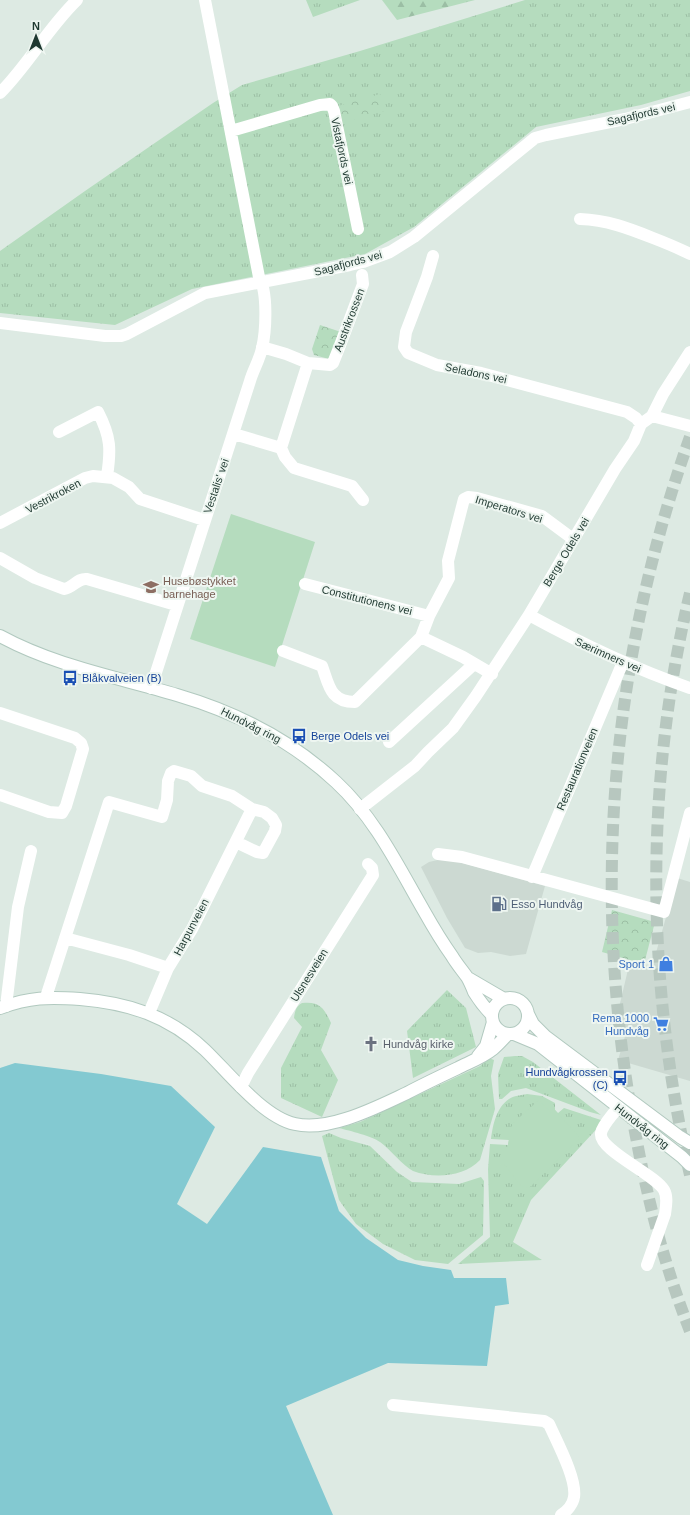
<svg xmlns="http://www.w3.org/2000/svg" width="690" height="1515" viewBox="0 0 690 1515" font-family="Arial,sans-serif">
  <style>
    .built { fill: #ccd9d2 }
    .grass { fill: url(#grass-tufts) }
    .forest { fill: url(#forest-firs) }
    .park { fill: url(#park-crowns) }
    .garden { fill: #b5dcbe }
    .water { fill: #83c9d1 }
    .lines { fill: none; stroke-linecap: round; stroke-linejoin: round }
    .highway-tunnel { stroke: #b7c7bf; stroke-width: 12; stroke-dasharray: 12 6; stroke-linecap: butt }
    .secondary-casing { stroke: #b1c9bf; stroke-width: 14 }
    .street { stroke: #fff; stroke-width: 12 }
    .secondary { stroke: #fff; stroke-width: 12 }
    .labels { text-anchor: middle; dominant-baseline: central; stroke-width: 4; stroke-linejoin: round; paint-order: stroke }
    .street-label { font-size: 11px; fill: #1f3931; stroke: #eef6f1 }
    .education-label { font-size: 11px; fill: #785e54; stroke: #eef6f1; text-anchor: start }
    .transit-label { font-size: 11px; fill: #164399; stroke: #eef6f1; text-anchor: start }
    .service-label { font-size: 11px; fill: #4e5e75; stroke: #eef6f1; text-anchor: start }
    .shop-label { font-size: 11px; fill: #366cbe; stroke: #eef6f1; text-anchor: end }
    .worship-label { font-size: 11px; fill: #5b616d; stroke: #eef6f1; text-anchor: start }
  </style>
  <defs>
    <pattern id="grass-tufts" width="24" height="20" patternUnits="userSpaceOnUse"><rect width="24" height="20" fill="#b5dcbe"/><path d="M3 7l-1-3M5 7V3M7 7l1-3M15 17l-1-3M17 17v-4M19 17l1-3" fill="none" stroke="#9bbea4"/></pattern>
    <pattern id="forest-firs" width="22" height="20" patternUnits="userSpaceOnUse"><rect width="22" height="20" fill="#b5dcbe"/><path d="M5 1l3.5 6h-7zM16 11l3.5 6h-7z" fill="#9bbea4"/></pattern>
    <pattern id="park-crowns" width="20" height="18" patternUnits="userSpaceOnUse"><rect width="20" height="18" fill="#b5dcbe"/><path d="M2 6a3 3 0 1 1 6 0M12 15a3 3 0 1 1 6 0" fill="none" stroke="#9bbea4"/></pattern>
  </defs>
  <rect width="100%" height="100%" fill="#ddeae3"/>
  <!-- built -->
  <path class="built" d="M442 859 459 862 545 886 526 954 510 956 491 952 478 953 465 948 447 918 421 867 429 862Z
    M677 878 690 882V1081L618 1060 626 1033 614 1029 630 961 652 967Z"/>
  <!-- grass -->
  <path class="grass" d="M306 0H360L313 17Z
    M525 0H690V91L641 105 536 127 414 227 365 254 192 289 115 325 0 313V251L85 191 213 103 242 85 360 51Z
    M447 990 466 1008 476 1047 413 1078 407 1031Z
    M302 1003C320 1001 324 1008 331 1023L321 1050 338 1080 322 1117 281 1098V1068L302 1027 294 1018C295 1011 296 1006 302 1003Z
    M515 1056H522L533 1062 601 1115 590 1112 526 1088 511 1091 502 1099H499L498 1074 504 1057Z
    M489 1058 494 1060 491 1076 495 1109 480 1160C464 1177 434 1179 413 1171 403 1166 390 1149 380 1142 372 1136 350 1131 339 1128L360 1122 480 1066Z
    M527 1094 542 1096 555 1103V1110L558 1113 564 1108 604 1121 531 1200 513 1242 542 1260 458 1264 490 1237 488 1169 490 1144 508 1145 509 1140 491 1139C493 1125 496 1108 509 1099 513 1096 522 1095 527 1094Z
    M329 1133 341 1138 370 1146 397 1172 412 1182 459 1184 481 1177 484 1181 483 1235 448 1264 415 1260 383 1244 356 1224 339 1200 322 1136Z"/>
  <!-- forest -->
  <path class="forest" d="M382 0H475L397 20Z"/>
  <!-- park -->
  <path class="park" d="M380 94 384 111 341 123 338 106Z
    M320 325 344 333 329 359 314 355 312 349Z
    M612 910 655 922 644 964 602 952Z"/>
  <!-- garden -->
  <path class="garden" d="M231 514 315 542 275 667 190 639Z
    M539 1100 551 1113 555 1110 580 1138 529 1188 521 1186 504 1164 512 1124Z"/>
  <!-- water -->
  <path class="water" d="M15 1063 101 1074 171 1086 215 1127 177 1204 207 1224 263 1147 321 1157 339 1211 366 1238 398 1260 423 1266 451 1270 454 1278H506L509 1304 495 1306 487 1366 388 1363 286 1406 333 1515H334H0V1068Z"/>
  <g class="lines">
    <!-- highway-tunnel -->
    <path class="highway-tunnel" d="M690 437C609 665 590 904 637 1142 649 1206 666 1270 690 1331
      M690 593C644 786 646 981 690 1175"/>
    <defs>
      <path id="secondary" d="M0 636C55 666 117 677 177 695 235 712 291 740 336 782 375 818 398 866 424 911 433 927 442 942 452 956 456 963 462 970 467 977 470 982 472 987 474 992 479 1000 485 1008 492 1015
        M468 978 504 999
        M492 1016a18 18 0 1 1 36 0a18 18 0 1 1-36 0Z
        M0 1008C30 997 48 997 80 999 129 1003 169 1016 205 1050 229 1073 263 1117 295 1124 329 1132 377 1107 407 1093 424 1084 441 1076 458 1068 470 1062 483 1057 493 1049 498 1045 503 1039 508 1034
        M528 1014 533 1024 545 1036 680 1137 690 1143
        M514 1034 538 1044 682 1157 690 1165
        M478 1056 486 1046 493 1022"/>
    </defs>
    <!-- secondary casing -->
    <use href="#secondary" class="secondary-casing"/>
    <!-- street -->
    <path class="street" d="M0 93C28 65 48 28 77 0
      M231 131 320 105 330 104 332 106 334 111 358 229
      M580 219C607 220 628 228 653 238 666 243 678 248 690 254
      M433 256 427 277 406 332 404 347 408 353 437 365 481 373 627 412 636 418 641 424
      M0 323 105 336H121L127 334 205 293 350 265 363 262 390 252 414 237 535 138 546 135 625 119 690 102
      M262 347 286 354 308 363 330 365 333 363 339 348 363 284 362 275
      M652 416 690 426
      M59 432 98 412C111 437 111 450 107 476
      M234 434 281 448 285 457 294 468 352 486 363 500
      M281 448 308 363
      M0 523 85 478 93 476 113 478 129 487 140 499 204 520
      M0 558 35 578 64 589C73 588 77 578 87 579L176 605
      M305 584 429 616
      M529 615C582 644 632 668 690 688
      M283 651 322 666C329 685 330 702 355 702L421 637
      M492 674 463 657 421 637 429 616 449 578 448 561 464 499 468 497 477 498 542 516 573 539
      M151 688 250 381C253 370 260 359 262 348 266 331 268 292 259 277L205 0
      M0 713 75 738 81 743 83 749 66 806 62 813 49 812 0 795
      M389 742 474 664
      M360 809 415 766 428 752 453 728 476 696 529 615 615 469 634 441 641 424 652 416 663 394 690 352
      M236 842 257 852 263 853 275 831 276 825 272 818 264 812 252 809
      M438 854 462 857 664 912 690 813
      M532 877 623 662
      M65 938 129 955 168 968
      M46 997 109 802 162 817 167 800 168 781 171 773 174 771 191 776 202 786 232 796 252 809 192 929 168 968 149 1013
      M6 1006 18 907 31 851
      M241 1087 248 1073 373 875 372 868 368 864
      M618 1107C613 1115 603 1124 601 1133 598 1150 655 1174 664 1190 668 1197 666 1206 665 1214L647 1265
      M393 1405 544 1421 549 1424C557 1442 577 1479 574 1497 573 1504 567 1511 561 1515"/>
    <!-- secondary -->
    <use href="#secondary" class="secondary"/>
  </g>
  <!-- icons -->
  <defs>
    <symbol id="school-bare" viewBox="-9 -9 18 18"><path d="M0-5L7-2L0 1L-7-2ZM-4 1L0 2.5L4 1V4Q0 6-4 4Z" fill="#8d6e63" stroke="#eef6f1" stroke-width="2.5" paint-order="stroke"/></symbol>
    <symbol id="bus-bare" viewBox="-9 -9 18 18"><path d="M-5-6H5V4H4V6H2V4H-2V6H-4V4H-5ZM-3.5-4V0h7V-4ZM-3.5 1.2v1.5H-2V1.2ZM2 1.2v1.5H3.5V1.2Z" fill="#1a4fb4" stroke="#eef6f1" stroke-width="2.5" paint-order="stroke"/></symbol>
    <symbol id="fuel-bare" viewBox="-9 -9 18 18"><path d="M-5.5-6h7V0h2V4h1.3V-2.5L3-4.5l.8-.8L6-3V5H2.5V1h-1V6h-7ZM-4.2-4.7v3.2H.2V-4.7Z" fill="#5c6f8a" stroke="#eef6f1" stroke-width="2.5" paint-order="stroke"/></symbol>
    <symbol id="shop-bare" viewBox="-9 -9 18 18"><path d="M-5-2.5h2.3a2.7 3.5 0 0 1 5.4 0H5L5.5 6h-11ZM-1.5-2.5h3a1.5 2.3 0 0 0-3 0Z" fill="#3f7fe0" stroke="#eef6f1" stroke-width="2.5" paint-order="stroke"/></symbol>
    <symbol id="supermarket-bare" viewBox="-9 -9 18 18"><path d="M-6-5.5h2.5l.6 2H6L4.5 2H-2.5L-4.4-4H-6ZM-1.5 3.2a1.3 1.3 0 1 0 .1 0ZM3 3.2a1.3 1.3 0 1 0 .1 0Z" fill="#3f7fe0" stroke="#eef6f1" stroke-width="2.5" paint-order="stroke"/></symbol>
    <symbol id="church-bare" viewBox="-9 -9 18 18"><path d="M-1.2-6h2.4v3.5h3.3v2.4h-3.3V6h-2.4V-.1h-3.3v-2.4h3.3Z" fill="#6b7280" stroke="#eef6f1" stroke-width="2.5" paint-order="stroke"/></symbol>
  </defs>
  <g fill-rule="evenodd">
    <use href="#school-bare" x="140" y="576" width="22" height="22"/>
    <use href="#bus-bare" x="59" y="667" width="22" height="22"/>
    <use href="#bus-bare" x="288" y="725" width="22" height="22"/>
    <use href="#fuel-bare" x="488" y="893" width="22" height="22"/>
    <use href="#shop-bare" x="655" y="953" width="22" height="22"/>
    <use href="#supermarket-bare" x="650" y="1013" width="22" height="22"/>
    <use href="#church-bare" x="360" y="1033" width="22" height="22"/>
    <use href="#bus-bare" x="609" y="1067" width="22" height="22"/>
  </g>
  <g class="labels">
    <!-- street labels -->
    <g class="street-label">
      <text transform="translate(641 114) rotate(-13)">Sagafjords vei</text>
      <text transform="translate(342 151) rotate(78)">Vistafjords vei</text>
      <text transform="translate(348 263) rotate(-15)">Sagafjords vei</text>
      <text transform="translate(349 320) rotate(-69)">Austrikrossen</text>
      <text transform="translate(476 373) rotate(12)">Seladons vei</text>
      <text transform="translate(216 486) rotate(-71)">Vestalis' vei</text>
      <text transform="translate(53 496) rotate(-28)">Vestrikroken</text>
      <text transform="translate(509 509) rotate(17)">Imperators vei</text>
      <text transform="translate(566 552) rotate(-59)">Berge Odels vei</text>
      <text transform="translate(367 600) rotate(14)">Constitutionens vei</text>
      <text transform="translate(608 655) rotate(24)">Særimners vei</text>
      <text transform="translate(251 725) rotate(27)">Hundvåg ring</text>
      <text transform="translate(577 769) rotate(-67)">Restaurationveien</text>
      <text transform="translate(191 927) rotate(-62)">Harpunveien</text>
      <text transform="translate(309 975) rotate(-58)">Ulsnesveien</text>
      <text transform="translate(642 1126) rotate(38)">Hundvåg ring</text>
    </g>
    <!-- education labels -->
    <g class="education-label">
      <text x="163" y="581">Husebøstykket<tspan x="163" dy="13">barnehage</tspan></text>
    </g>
    <!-- transit labels -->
    <g class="transit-label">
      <text x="82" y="678">Blåkvalveien (B)</text>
      <text x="311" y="736">Berge Odels vei</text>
      <text x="608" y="1072" text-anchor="end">Hundvågkrossen<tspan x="608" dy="13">(C)</tspan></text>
    </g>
    <!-- service labels -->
    <g class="service-label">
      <text x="511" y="904">Esso Hundvåg</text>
    </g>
    <!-- shop labels -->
    <g class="shop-label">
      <text x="654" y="964">Sport 1</text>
      <text x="649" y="1018">Rema 1000<tspan x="649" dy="13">Hundvåg</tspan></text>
    </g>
    <!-- worship labels -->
    <g class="worship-label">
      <text x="383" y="1044">Hundvåg kirke</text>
    </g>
  </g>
  <!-- north arrow -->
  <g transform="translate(36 36)" stroke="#eef6f1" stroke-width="3" paint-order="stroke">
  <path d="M0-3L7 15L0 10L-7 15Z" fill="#1f3931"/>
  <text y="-6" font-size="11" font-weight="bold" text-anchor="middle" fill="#1f3931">N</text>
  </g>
</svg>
